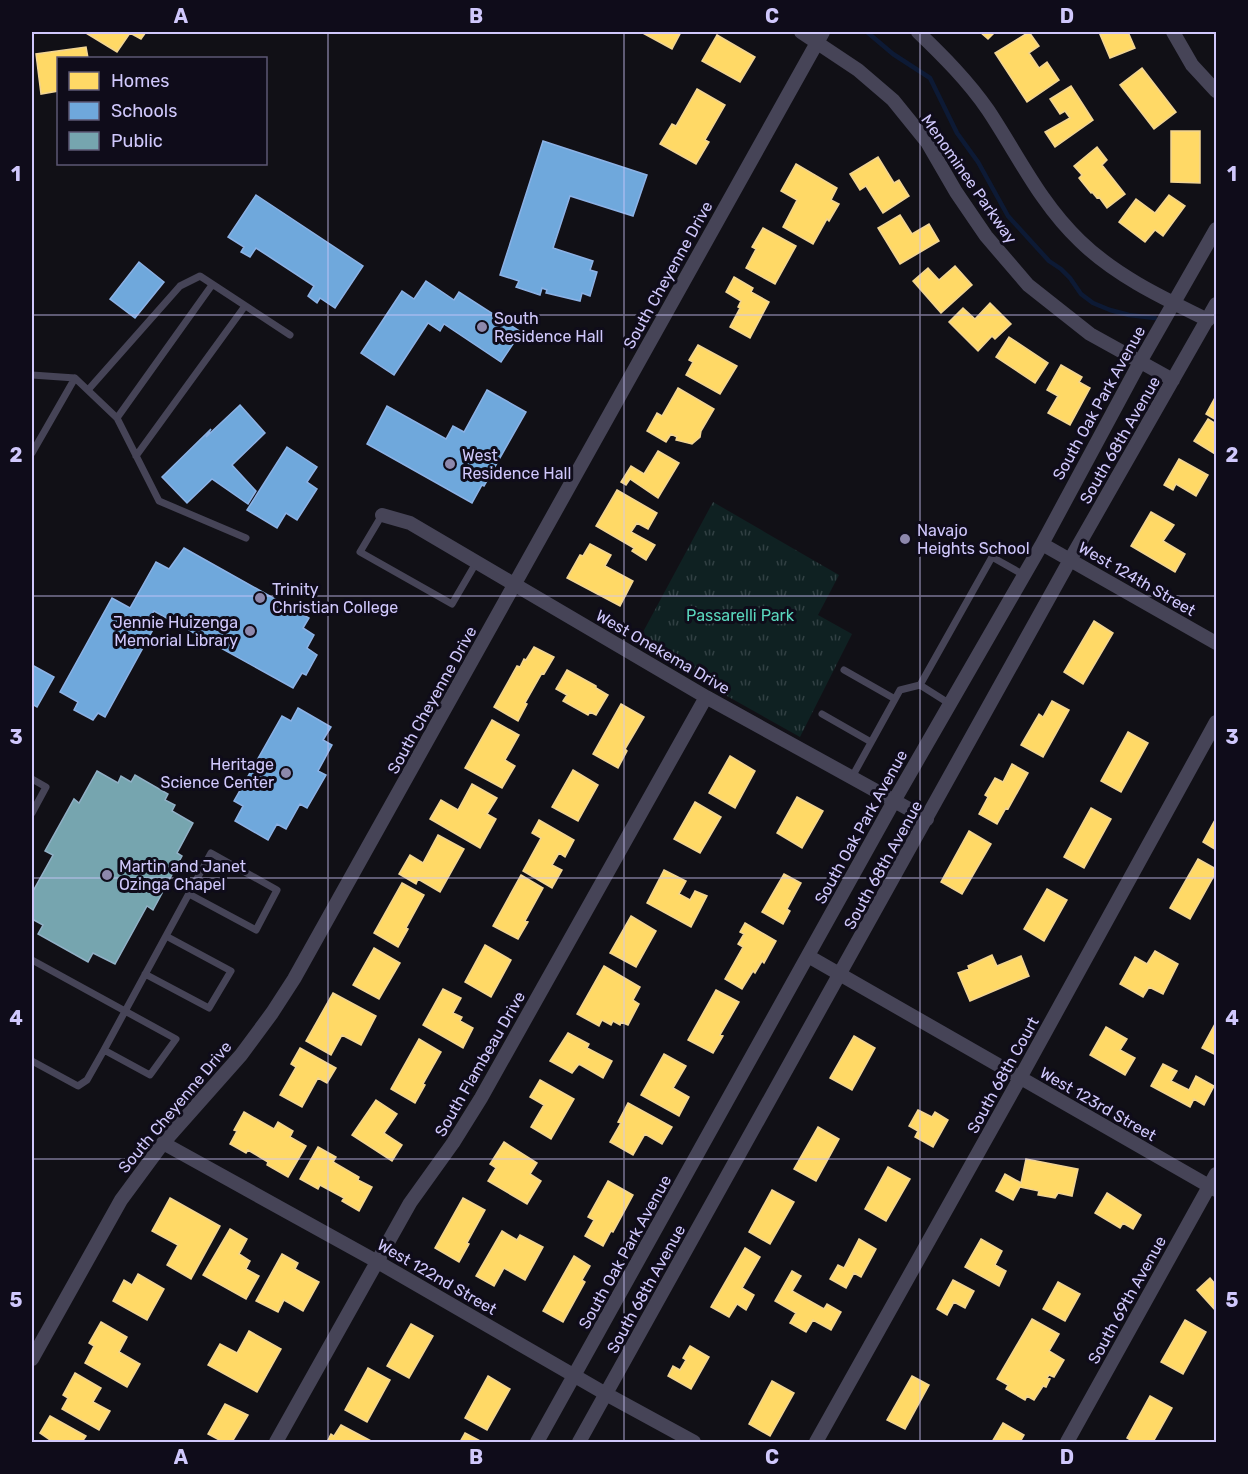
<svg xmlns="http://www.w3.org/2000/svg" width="1248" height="1474" viewBox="0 0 1248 1474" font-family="Rubik,sans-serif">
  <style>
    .park { fill: url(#park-tufts) }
    .homes { fill: #ffd966; stroke: #f1d493; stroke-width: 1.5 }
    .schools { fill: #6fa8dc; stroke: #8cb2e6; stroke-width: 1.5 }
    .public { fill: #76a5af; stroke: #91b0c6; stroke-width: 1.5 }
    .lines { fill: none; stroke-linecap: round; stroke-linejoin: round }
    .stream { stroke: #0d1a35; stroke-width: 4.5 }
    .service { stroke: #464457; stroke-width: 7 }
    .minor { stroke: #464457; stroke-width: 14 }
    .grid { fill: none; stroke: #d0c8fc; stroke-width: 1.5; stroke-opacity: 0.55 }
    .poi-dot { fill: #8d88ac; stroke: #0f0c1a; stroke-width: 2 }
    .labels { text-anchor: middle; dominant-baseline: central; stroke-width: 6; stroke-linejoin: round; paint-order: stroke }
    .street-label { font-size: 16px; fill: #d0c8fc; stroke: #0f0c1a }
    .poi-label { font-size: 16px; fill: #d0c8fc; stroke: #0f0c1a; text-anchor: start }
    .park-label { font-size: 16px; fill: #5ad6bd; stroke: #0f0c1a }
    .neatline { fill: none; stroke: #d0c8fc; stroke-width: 2 }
    .grid-label { font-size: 20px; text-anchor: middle; font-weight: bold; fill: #d0c8fc }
  </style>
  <defs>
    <pattern id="park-tufts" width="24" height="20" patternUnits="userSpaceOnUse" patternTransform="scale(1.5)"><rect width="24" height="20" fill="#0f2122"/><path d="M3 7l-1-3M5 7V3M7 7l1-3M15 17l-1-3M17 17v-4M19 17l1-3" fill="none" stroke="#314043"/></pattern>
  </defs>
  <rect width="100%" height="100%" fill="#111016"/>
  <!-- park -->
  <path class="park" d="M713 502 839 575 818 615 852 634 800 737 636 645Z"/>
  <!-- homes -->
  <path class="homes" d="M87 32H146L141 39 130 33 117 52 86 33Z
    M641 32H681L672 49Z
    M980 32H995L988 39Z
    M1029 32 1039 46 1029 53 1039 68 1047 62 1059 80 1027 102 995 53Z
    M1099 32H1128L1135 48 1110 58Z
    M717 35 755 57 740 82 702 61Z
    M86 47 88 58H58V91L41 94 36 54Z
    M1142 68 1176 112 1154 129 1120 85Z
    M1071 86 1093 120 1055 147 1045 132 1070 118 1065 111 1060 114 1050 99Z
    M697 89 725 105 705 140 709 142 696 164 660 144 672 124 676 126Z
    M1171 131H1200V183L1171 182Z
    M1097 147 1107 160 1102 165 1125 194 1107 208 1099 197 1097 198 1092 192 1091 193 1079 178 1082 175 1074 166Z
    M878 157 894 183 899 180 909 196 883 213 866 186 860 190 850 174Z
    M796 164 837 188 831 200 839 204 829 221 827 219 813 244 783 227 797 200 781 191Z
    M1169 195 1185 206 1163 236 1155 230 1145 242 1119 222 1136 199 1155 213Z
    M900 215 912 234 929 224 939 241 900 264 878 228Z
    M763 228 796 246 775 284 746 268 756 249 752 247Z
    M955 266 972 285 941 313 913 281 928 268 939 280Z
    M734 277 753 288 751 292 769 302 750 338 730 327 740 308 738 307 741 301 726 292Z
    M990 303 1011 324 995 339 992 336 978 351 949 322 963 308 975 319Z
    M1009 337 1048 363 1035 383 996 357Z
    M698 345 737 366 720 394 686 375 693 362 689 360Z
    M1061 365 1082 377 1079 382 1090 388 1070 425 1048 413 1058 396 1047 390Z
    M678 388 714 409 701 431 700 437 692 444 676 440 677 437 671 434 666 442 647 431 657 413 662 416Z
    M1216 396V420L1206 414Z
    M1208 419 1216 424 1215 454 1194 441Z
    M658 451 679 463 658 498 630 479 626 485 621 482 631 466 644 474Z
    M1179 459 1208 475 1196 496 1176 484 1173 490 1164 485Z
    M617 490 657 513 648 529 637 523 631 532 655 545 646 560 632 551 634 548 596 526Z
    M1151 512 1174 525 1163 541 1185 554 1175 572 1131 546Z
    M590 544 611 555 605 566 633 581 620 606 567 578 580 555 583 556Z
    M1094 621 1113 633 1083 684 1064 672Z
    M534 647 554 657 544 674 542 673 525 703 527 704 518 721 494 707 517 666 520 667 524 659 526 660Z
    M567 670 596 686V688L608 695 596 715 590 712 588 715 563 701 567 695 556 689Z
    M1052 701 1069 710 1043 757 1021 745 1039 714 1043 717Z
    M621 704 644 717 625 749 627 751 618 768 593 754Z
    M492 720 519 735 505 760 515 766 502 788 465 768Z
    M1128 732 1148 743 1121 792 1101 781Z
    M730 756 755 771 735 808 709 793Z
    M1012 764 1028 773 1008 809 1006 808 997 824 979 814 988 797 985 795 995 778 1003 782Z
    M573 770 598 785 578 821 552 807Z
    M472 784 497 798 487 814 496 819 480 848 430 819 441 800 458 810Z
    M797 797 823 811 802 848 777 833Z
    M695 802 721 817 700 853 674 839Z
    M1091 808 1111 819 1084 868 1064 857Z
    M1216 818V850L1203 842Z
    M539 820 574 840 565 857 559 853 552 865 562 870 552 888 523 871 541 838 532 833Z
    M969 831 991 844 962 894 941 882Z
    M438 835 464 849 440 892 418 879 416 884 399 874 410 855 423 863Z
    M1198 859 1216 869V872L1190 919 1170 908Z
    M664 870 686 881 679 894 690 900 695 891 707 896 691 927 647 903Z
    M784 874 801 883 787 909 790 911 783 924 762 912Z
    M521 875 543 888 525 921 528 922 518 939 493 926Z
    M402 883 424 895 406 928 408 929 398 947 374 933Z
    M1047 889 1067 900 1044 941 1024 929Z
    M631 916 656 931 636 967 610 953Z
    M745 923 776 941 764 963 762 961 755 973 753 971 742 989 725 979 743 947 738 944 744 934 740 932Z
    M485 945 511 960 491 997 465 982Z
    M374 948 400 963 379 999 353 985Z
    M1155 951 1178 964 1163 994 1149 987 1143 997 1120 984 1135 957 1147 964Z
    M992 955 997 966 1021 956 1029 976 970 1001 958 973 969 969 968 966Z
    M604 966 640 987 633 1000 639 1004 628 1025 621 1022 620 1025 613 1021 611 1025 602 1020 599 1026 577 1014Z
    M443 989 461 998 453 1013 462 1017 460 1021 473 1028 463 1048 423 1025Z
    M716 990 739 1002 720 1035 723 1036 713 1053 688 1040Z
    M333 993 376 1016 361 1045 342 1035 331 1055 306 1041Z
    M1216 1022V1055L1202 1048Z
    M1106 1027 1127 1039 1120 1050 1135 1058 1125 1075 1090 1055Z
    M568 1033 589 1044 587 1048 612 1061 603 1078 579 1064 572 1073 550 1061Z
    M854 1036 875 1048 852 1090 830 1078Z
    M419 1039 441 1052 423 1084 425 1085 415 1103 391 1089Z
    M300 1048 336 1068 327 1083 318 1078 302 1107 280 1095 296 1067 291 1064Z
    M664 1054 686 1066 673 1088 689 1097 679 1116 641 1095Z
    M1163 1064 1177 1071 1171 1081 1189 1090 1196 1076 1214 1086 1204 1105 1194 1099 1190 1107 1151 1086Z
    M540 1080 574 1099 551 1139 531 1127 544 1105 530 1097Z
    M376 1100 397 1114 384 1133 402 1145 392 1161 352 1135Z
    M628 1103 672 1127 662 1144 645 1134 633 1155 610 1142 621 1123 618 1122Z
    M918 1110 932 1117 935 1112 948 1120 933 1147 915 1137 918 1131 909 1126Z
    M244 1112 274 1129 278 1122 293 1131 290 1137 306 1146 288 1177 267 1165 268 1162 248 1150 246 1153 230 1144 237 1131 234 1130Z
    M818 1127 839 1139 816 1181 794 1169Z
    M504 1142 537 1163 530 1174 541 1181 527 1204 488 1181 496 1168 490 1164Z
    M318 1147 336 1157 333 1162 359 1177 358 1180 372 1187 359 1211 342 1201 344 1198 320 1185 318 1189 300 1179Z
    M1026 1159 1078 1169 1072 1196 1058 1193 1055 1198 1038 1195 1039 1191 1020 1187 1013 1200 996 1191 1005 1174 1021 1183Z
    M888 1167 910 1179 886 1221 865 1209Z
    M608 1181 633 1195 613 1232 611 1231 603 1246 585 1236 594 1220 588 1217Z
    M772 1190 794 1202 770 1244 749 1232Z
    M1107 1193 1141 1215 1133 1229 1123 1223 1120 1228 1095 1213Z
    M170 1198 220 1226 191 1279 167 1265 178 1245 152 1231Z
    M463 1198 485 1210 467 1243 469 1244 459 1262 435 1248Z
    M230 1229 247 1239 239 1254 250 1261 246 1269 259 1276 246 1299 203 1275Z
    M502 1231 517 1240 520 1235 543 1247 525 1280 504 1268 494 1286 476 1276Z
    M859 1239 876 1249 861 1277 854 1273 846 1288 830 1279 838 1265 844 1268Z
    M981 1239 1002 1251 995 1265 1006 1271 999 1286 965 1267Z
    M745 1248 760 1257 742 1288 754 1295 746 1310 737 1304 729 1317 711 1307Z
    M282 1254 298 1263 295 1269 319 1282 303 1311 284 1300 278 1312 256 1301Z
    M574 1256 590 1266 582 1280 585 1282 563 1322 543 1311Z
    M792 1271 801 1276 792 1291 824 1309 827 1304 841 1312 831 1330 813 1320 806 1332 790 1323 796 1313 775 1301Z
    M138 1274 164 1289 147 1320 113 1301 124 1280 132 1285Z
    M1210 1278 1216 1285V1311L1197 1290Z
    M953 1280 974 1291 965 1308 954 1302 947 1315 937 1309Z
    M1058 1282 1080 1294 1065 1321 1043 1309Z
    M1032 1319 1059 1334 1049 1351 1064 1360 1054 1377 1049 1375 1047 1378 1050 1379 1046 1387 1043 1386 1034 1400 1027 1396 1025 1400 1006 1389 1008 1385 997 1379Z
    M1185 1320 1206 1332 1183 1374 1161 1362Z
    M101 1322 127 1337 119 1352 140 1364 127 1387 85 1363 94 1346 89 1343Z
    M411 1324 433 1336 409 1378 387 1366Z
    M249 1331 281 1349 257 1392 208 1365 220 1344 237 1353Z
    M690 1346 709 1357 691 1389 668 1376 673 1366 680 1370 686 1360 683 1358Z
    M368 1368 390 1380 367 1422 345 1410Z
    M75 1373 101 1388 93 1402 110 1411 99 1430 62 1409 68 1398 63 1395Z
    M488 1376 510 1389 487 1430 465 1418Z
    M912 1376 929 1385 905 1429 887 1420Z
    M772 1381 794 1393 770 1436 749 1424Z
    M1150 1396 1172 1408 1153 1442H1134L1127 1438Z
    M225 1404 248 1415 232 1442H223L208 1434Z
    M50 1416 86 1436 82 1442H53L40 1433Z
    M1003 1423 1024 1435 1020 1442H992Z
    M341 1425 373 1442H327L331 1434 334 1436Z
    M465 1433 482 1442H460Z"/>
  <!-- schools -->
  <path class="schools" d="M543 141 647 175 633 216 570 196 553 248 593 261 590 270 597 272 590 296 582 293 580 301 546 293 547 290 542 288 540 295 516 287 519 281 500 275Z
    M256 195 363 266 335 308 320 298 317 303 308 296 314 286 256 248 250 257 241 252 244 247 228 237Z
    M139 262 164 282 135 318 110 299Z
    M426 281 454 300 459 292 521 332 501 362 444 324 440 331 428 323 394 375 361 353 402 291 414 299Z
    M487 390 526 412 484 486 482 485 472 503 367 444 387 406 446 439 453 426 464 432Z
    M240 405 265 433 232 465 256 491 248 504 212 479 187 503 162 477 211 429 206 437Z
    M287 447 317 467 307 482 317 489 297 520 286 513 277 528 247 510Z
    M184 548 309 618 303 628 314 635 307 648 317 655 306 675 302 673 293 688 154 611 148 620 156 624 105 717 98 713 93 720 74 710 78 702 60 692 112 598 130 608 156 562 169 569Z
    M32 665 54 677 37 707 32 704Z
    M298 708 331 727 323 740 332 745 318 771 326 775 307 808 300 804 286 829 277 824 268 840 235 821 243 806 234 801 282 716 291 721Z"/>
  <!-- public -->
  <path class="public" d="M97 771 118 783 121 776 131 782 135 775 168 794 165 800 175 805 172 811 193 823 177 853 182 856 153 910 147 906 115 964 93 953 88 962 38 934 43 925 32 919V893L53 855 45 851 74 799 79 803Z"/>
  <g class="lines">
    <!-- stream -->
    <path class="stream" d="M867 32 893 54 930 78 957 133 978 162 1008 216 1049 261 1061 269 1070 278 1081 294 1093 303 1110 310 1129 315 1155 318"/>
    <!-- service -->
    <path class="service" d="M32 375 75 378 117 418 159 501 246 538
      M88 390 180 286 200 276 290 335
      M117 418 212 285
      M32 453 75 378
      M136 456 245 306
      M382 515 360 552 452 604 476 563
      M844 670 895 699
      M950 704 920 685 992 557 1024 575
      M822 714 871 742
      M852 777 900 690 920 685
      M32 779 46 787 32 813
      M32 960 176 1039 150 1075 104 1050 87 1080 78 1086 32 1061
      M145 974 209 1008 231 971 166 936
      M104 1050 211 853 277 890 256 930 189 894"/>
    <!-- minor -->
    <path class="minor" d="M801 32 858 70 893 100 927 142 956 192 986 236 1028 285 1090 334 1173 380
      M918 32C943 56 968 81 988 110 1018 155 1040 203 1080 241 1116 276 1163 298 1208 320
      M1173 32 1192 65 1216 91
      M382 515 410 523 706 697 927 819
      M1042 544 1216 643
      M808 956 1216 1190
      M163 1143 376 1261 606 1394 694 1442
      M32 1359 121 1200 163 1143 241 1055 272 1013 294 979 823 32
      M276 1442 410 1203 453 1143 481 1098 706 697
      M537 1442 894 801 1042 544 1140 362 1216 229
      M579 1442 1070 560 1216 304
      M816 1442 1020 1078 1216 722
      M1067 1442 1216 1174"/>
  </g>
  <!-- grid -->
  <path class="grid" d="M328 32V1442M624 32V1442M920 32V1442M32 315H1216M32 596H1216M32 878H1216M32 1159H1216"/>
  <!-- markers -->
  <g class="poi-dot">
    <circle cx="482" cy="327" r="6"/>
    <circle cx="450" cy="464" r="6"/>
    <circle cx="905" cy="539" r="6"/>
    <circle cx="260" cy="598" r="6"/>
    <circle cx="250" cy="631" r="6"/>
    <circle cx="286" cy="773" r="6"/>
    <circle cx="107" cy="875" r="6"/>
  </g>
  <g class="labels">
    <!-- street labels -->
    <g class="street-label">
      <text transform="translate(969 179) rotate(55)">Menominee Parkway</text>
      <text transform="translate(668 275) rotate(-61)">South Cheyenne Drive</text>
      <text transform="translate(1099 403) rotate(-61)">South Oak Park Avenue</text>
      <text transform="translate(1120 440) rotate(-60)">South 68th Avenue</text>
      <text transform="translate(1137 579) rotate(30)">West 124th Street</text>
      <text transform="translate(663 652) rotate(30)">West Onekema Drive</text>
      <text transform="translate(432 700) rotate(-61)">South Cheyenne Drive</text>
      <text transform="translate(861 827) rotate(-61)">South Oak Park Avenue</text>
      <text transform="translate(883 865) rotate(-61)">South 68th Avenue</text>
      <text transform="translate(480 1064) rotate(-60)">South Flambeau Drive</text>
      <text transform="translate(1003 1075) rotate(-61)">South 68th Court</text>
      <text transform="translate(1098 1104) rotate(30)">West 123rd Street</text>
      <text transform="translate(175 1107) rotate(-50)">South Cheyenne Drive</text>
      <text transform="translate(625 1252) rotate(-61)">South Oak Park Avenue</text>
      <text transform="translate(437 1277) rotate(30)">West 122nd Street</text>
      <text transform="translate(646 1289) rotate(-61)">South 68th Avenue</text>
      <text transform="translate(1127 1300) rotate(-61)">South 69th Avenue</text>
    </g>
    <!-- poi labels -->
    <g class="poi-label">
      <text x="494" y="318">South<tspan x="494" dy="18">Residence Hall</tspan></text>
      <text x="462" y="455">West<tspan x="462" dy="18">Residence Hall</tspan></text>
      <text x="917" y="530">Navajo<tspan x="917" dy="18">Heights School</tspan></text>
      <text x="272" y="589">Trinity<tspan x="272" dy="18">Christian College</tspan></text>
      <text x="238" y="622" text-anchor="end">Jennie Huizenga<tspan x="238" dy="18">Memorial Library</tspan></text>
      <text x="274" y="764" text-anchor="end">Heritage<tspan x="274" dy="18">Science Center</tspan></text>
      <text x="119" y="866">Martin and Janet<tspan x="119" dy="18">Ozinga Chapel</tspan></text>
    </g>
    <!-- park labels -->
    <g class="park-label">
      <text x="740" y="615">Passarelli Park</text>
    </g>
  </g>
  <!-- border -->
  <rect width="1248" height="1474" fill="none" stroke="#0f0c1a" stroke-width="66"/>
  <!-- legend -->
  <rect x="57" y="57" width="210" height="108" fill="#0f0c1a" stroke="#5c5774" stroke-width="1.5"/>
  <rect x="69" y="72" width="30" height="18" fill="#ffd966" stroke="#5c5774" stroke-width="1.5"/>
  <text x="111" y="87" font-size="18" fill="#d0c8fc">Homes</text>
  <rect x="69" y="102" width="30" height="18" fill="#6fa8dc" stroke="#5c5774" stroke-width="1.5"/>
  <text x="111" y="117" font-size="18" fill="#d0c8fc">Schools</text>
  <rect x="69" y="132" width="30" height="18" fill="#76a5af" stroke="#5c5774" stroke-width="1.5"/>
  <text x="111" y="147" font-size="18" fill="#d0c8fc">Public</text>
  <rect x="33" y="33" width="1182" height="1408" class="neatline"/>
  <g class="grid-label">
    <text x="181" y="23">A</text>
    <text x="476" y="23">B</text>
    <text x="772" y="23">C</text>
    <text x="1067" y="23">D</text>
    <text x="16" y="181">1</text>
    <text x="1232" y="181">1</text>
    <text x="16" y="462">2</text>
    <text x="1232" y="462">2</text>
    <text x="16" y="744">3</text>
    <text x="1232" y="744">3</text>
    <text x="16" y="1025">4</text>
    <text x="1232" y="1025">4</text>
    <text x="16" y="1307">5</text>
    <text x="1232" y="1307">5</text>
    <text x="181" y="1464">A</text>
    <text x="476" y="1464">B</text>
    <text x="772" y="1464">C</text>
    <text x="1067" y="1464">D</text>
  </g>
</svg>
